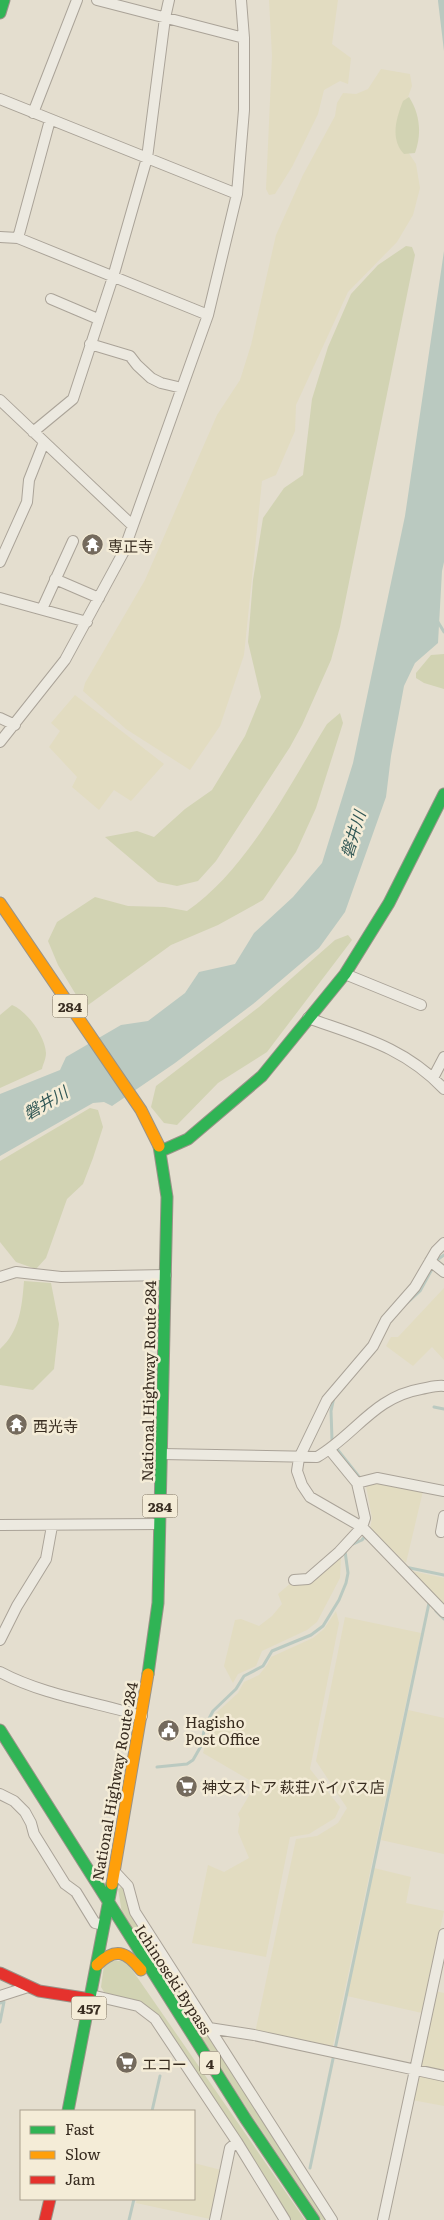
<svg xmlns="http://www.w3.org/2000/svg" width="444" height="2220" viewBox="0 0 444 2220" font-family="Literata,'Noto Sans JP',serif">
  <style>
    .farmland { fill: #e2dcc1 }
    .green { fill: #d2d3b3 }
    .water { fill: #bac9c0 }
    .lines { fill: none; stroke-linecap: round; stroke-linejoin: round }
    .stream { stroke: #bac9c0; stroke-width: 3 }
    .street-casing { stroke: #aaa398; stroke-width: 12 }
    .fast-casing { stroke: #999388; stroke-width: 13 }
    .slow-casing { stroke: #999388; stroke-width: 13 }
    .jam-casing { stroke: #999388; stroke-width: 13 }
    .street { stroke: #ece9e0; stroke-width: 10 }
    .fast { stroke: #30b455; stroke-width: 11 }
    .slow { stroke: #ff9f0a; stroke-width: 11 }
    .jam { stroke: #e5322d; stroke-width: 11 }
    .labels { text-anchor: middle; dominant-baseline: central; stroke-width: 5; stroke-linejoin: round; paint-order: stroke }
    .shield { fill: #f4ecd7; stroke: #706657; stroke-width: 1 }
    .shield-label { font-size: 14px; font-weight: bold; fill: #382c20 }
    .poi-label { font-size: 15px; fill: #382c20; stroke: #f4ecd7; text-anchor: start }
    .street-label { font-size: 15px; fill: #382c20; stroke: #f4ecd7 }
    .water-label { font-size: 16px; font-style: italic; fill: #315755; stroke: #f4ecd7 }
  </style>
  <rect width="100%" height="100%" fill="#e4decf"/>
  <!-- farmland -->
  <path class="farmland" d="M269 0H338L332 44 351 58 348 84 340 81 324 90 318 114 292 167 275 194 269 195 266 189 272 56Z
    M381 69 410 74 412 86 403 111 398 137 416 164 420 188 413 215 397 242 348 292 296 405 295 431 276 475 262 481 244 655 220 726 190 770 126 729 83 691 85 683 145 580 217 415 240 380 251 345 276 235 303 175 335 116 337 103 343 93 356 94 368 89Z
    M75 695 164 764 131 801 114 790 99 810 72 787 77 777 49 747 60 731 51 723Z
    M444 1288V1360L432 1347 413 1366 386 1346 391 1337H398Z
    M379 1481 423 1491 406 1563 370 1529 372 1518 366 1486Z
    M339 1556 341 1558 340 1578 317 1622 307 1630 262 1651 256 1666 238 1674 233 1683 224 1666 235 1620 241 1619 259 1626 272 1616 282 1604 278 1594 292 1582 308 1583Z
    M412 1571 444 1578V1605Z
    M336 1611 339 1623 310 1769 340 1807 335 1818 309 1834 290 1837 266 1957 192 1943 208 1865 224 1872 249 1858 238 1832 240 1819 238 1814 253 1789 251 1781 203 1753 214 1715 238 1693 244 1682 259 1675 267 1665 271 1657 313 1638 324 1629Z
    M345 1617 421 1633 332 2050 255 2033 296 1839 317 1836 338 1823 347 1808 316 1761Z
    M408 1710 444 1718V1854L381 1840Z
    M374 1868 411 1877 406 1903 444 1911 422 2013 347 1996Z
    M435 1991 444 1993V2073L418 2068Z
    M417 2075 444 2080V2106L412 2100Z
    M194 2163 221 2170 210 2219 136 2203 137 2199H194Z"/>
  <!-- green -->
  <path class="green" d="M409 97C420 114 422 134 415 153L404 154C390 139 396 119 403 101Z
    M406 246 412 247 415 255 340 627 331 660 302 725 290 747 216 861 198 881 177 886 158 882 105 837 137 831 154 837 185 809 212 790 245 736 261 697 248 642 253 580 263 518 284 488 303 475 312 399 328 347 351 294 378 265Z
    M444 654V689L424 683 416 678V673L431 655Z
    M340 713 343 723 316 808 296 852 263 900 218 925 171 945 84 1008 58 965 48 941 57 922 95 897 128 906 165 907 187 911C247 870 289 786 327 724Z
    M348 935 352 940 267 1052 218 1083 177 1125 164 1123 151 1107 156 1086 259 1007 335 940Z
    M12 1005C27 1011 45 1036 46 1053 46 1059 43 1064 42 1069L0 1088V1015Z
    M90 1108 98 1110 103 1127 93 1158 83 1184 67 1199 46 1258 36 1269 16 1262 0 1242V1161Z
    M24 1281 51 1283 59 1324 54 1369 33 1390 0 1385V1349C20 1331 22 1306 24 1281Z
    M121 1887 124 1888 130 1912 327 2220H322L251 2115 122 1913 118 1889Z
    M108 1961H126L305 2220H290L166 2025 150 2009 104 1992 101 1987 104 1965Z"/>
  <!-- water -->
  <path class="water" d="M438 0H444V51L438 1Z
    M444 251V562L442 571 438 643 415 663 404 686 391 756 386 797 345 912 319 948 253 1004 175 1063 112 1106 104 1102 93 1103 0 1156V1094L60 1070 66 1057 121 1025 148 1021 185 993 199 972 235 964 254 933 293 897 322 863 353 763 405 516Z"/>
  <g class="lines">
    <!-- stream -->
    <path class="stream" d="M438 622 444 632
      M407 1303 420 1291 437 1260 444 1255
      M434 1407 444 1409
      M332 1440 331 1411 334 1397
      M337 1449 360 1478
      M351 1545 362 1540 365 1536 366 1538
      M405 1567 444 1575
      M436 1611 444 1619
      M157 1767 187 1764 193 1760 201 1746 205 1726 213 1711 236 1689 244 1676 263 1666 272 1651 311 1635 323 1626 339 1600 346 1583 348 1573 345 1551
      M0 2003 4 2002 0 2022
      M152 2111 160 2076
      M310 2168 429 1603
      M129 2220 134 2199"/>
    <defs>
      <path id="street" d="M97 0 244 38
        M0 99 237 194
        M33 113 77 0
        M0 237 18 238 208 315
        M18 238 50 120
        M51 299 98 319
        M90 344 130 356 137 365 151 378 161 383 182 388
        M0 400 132 525
        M33 432 73 399 113 277 147 158 165 18 169 0
        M0 562 27 502 29 480 44 442
        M55 579 99 598
        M0 598 87 622
        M42 609 73 541
        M0 718 15 725
        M0 742 65 660 123 553 208 315 237 194 244 110V38L241 0
        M345 974 421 1005
        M308 1018C361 1037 404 1047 444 1089
        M433 1078 444 1057
        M444 1243 436 1251 415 1287 386 1320 373 1346 327 1400 299 1458 297 1471 302 1485 310 1497 362 1527 444 1612
        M430 1261 444 1272
        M0 1277 16 1272 61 1277 166 1275
        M162 1454 317 1457C355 1435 374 1397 421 1389 428 1388 436 1385 444 1386
        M357 1483 377 1478 444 1491
        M0 1525 160 1524
        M441 1532 444 1516
        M294 1580 308 1579 339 1552 362 1527 365 1518 357 1483 330 1450
        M0 1640 17 1606 46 1559 52 1526
        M0 1672C43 1695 95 1702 142 1716
        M0 1794 14 1801 25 1812 31 1823 34 1834 65 1884 76 1892 95 1923 104 1925
        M114 1871 128 1886 135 1912 332 2220
        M91 1995 138 2006 155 2019 237 2142 285 2220
        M0 1996 28 1987
        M209 2028 254 2035 444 2076
        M215 2220 230 2148 237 2142
        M383 2220 444 1934"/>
      <path id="fast" d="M0 13 4 0
        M161 1151 188 1139 262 1076 345 974 389 903 444 794
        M148 1674 158 1603 167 1197 159 1146
        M0 1730 245 2118 314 2220
        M68 2111 112 1884"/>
      <path id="slow" d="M0 903 141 1110 159 1146
        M112 1884 148 1674
        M97 1965C115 1947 126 1951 141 1970"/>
      <path id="jam" d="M0 1973 39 1991 90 1999
        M45 2220 50 2199"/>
    </defs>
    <!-- street casing -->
    <use href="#street" class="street-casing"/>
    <!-- fast casing -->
    <use href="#fast" class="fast-casing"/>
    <!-- slow casing -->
    <use href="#slow" class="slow-casing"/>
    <!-- jam casing -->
    <use href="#jam" class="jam-casing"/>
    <!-- street -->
    <use href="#street" class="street"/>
    <!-- fast -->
    <use href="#fast" class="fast"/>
    <!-- slow -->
    <use href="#slow" class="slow"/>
    <!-- jam -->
    <use href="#jam" class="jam"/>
  </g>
  <!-- icons -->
  <defs>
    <symbol id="temple-disc" viewBox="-11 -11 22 22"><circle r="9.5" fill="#746a5d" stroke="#f4ecd7"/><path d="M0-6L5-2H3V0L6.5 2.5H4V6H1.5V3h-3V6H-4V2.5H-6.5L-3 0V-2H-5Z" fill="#fff"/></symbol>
    <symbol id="civic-disc" viewBox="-11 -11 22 22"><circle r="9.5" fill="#746a5d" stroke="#f4ecd7"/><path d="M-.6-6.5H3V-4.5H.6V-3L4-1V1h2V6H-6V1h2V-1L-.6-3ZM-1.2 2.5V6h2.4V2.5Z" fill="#fff"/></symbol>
    <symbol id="supermarket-disc" viewBox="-11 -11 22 22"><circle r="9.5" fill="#746a5d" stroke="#f4ecd7"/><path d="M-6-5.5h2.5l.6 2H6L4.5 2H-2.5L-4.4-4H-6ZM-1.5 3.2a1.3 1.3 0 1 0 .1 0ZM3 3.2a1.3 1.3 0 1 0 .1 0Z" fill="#fff"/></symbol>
  </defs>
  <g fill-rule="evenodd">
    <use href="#temple-disc" x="80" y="532" width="25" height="25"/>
    <use href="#temple-disc" x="4" y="1412" width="25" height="25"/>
    <use href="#civic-disc" x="156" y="1718" width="25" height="25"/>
    <use href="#supermarket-disc" x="174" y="1774" width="25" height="25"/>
    <use href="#supermarket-disc" x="114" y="2050" width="25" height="25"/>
  </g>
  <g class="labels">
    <!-- shield labels -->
    <g class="shield">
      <rect x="52.5" y="994.5" width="35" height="23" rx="4"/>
      <rect x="142.5" y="1494.5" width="35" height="23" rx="4"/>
      <rect x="71.5" y="1996.5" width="35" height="23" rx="4"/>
      <rect x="200" y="2051.5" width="20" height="23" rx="4"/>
    </g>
    <g class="shield-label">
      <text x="70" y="1006">284</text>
      <text x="160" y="1506">284</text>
      <text x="89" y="2008">457</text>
      <text x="210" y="2063">4</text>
    </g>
    <!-- poi labels -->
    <g class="poi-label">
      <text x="108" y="545">専正寺</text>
      <text x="33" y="1425">西光寺</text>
      <text x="185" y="1721">Hagisho<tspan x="185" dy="17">Post Office</tspan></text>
      <text x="202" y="1786">神文ストア 萩荘バイパス店</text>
      <text x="142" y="2063">エコー</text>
    </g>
    <!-- street labels -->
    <g class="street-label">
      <text transform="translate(148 1381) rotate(-89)">National Highway Route 284</text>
      <text transform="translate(114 1781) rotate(-80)">National Highway Route 284</text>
      <text transform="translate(174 1979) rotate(57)">Ichinoseki Bypass</text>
    </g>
    <!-- water labels -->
    <g class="water-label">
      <text transform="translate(352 834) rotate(-73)">磐井川</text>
      <text transform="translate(45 1102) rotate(-31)">磐井川</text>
    </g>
  </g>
  <!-- legend -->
  <rect x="20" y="2110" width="175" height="90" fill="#f4ecd7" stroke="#a99f8e"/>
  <rect x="30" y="2126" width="25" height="8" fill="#30b455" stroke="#a99f8e"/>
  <text x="65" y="2135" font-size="15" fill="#382c20">Fast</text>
  <rect x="30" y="2151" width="25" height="8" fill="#ff9f0a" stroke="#a99f8e"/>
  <text x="65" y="2160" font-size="15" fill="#382c20">Slow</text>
  <rect x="30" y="2176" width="25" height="8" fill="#e5322d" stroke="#a99f8e"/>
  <text x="65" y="2185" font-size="15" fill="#382c20">Jam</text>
</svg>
